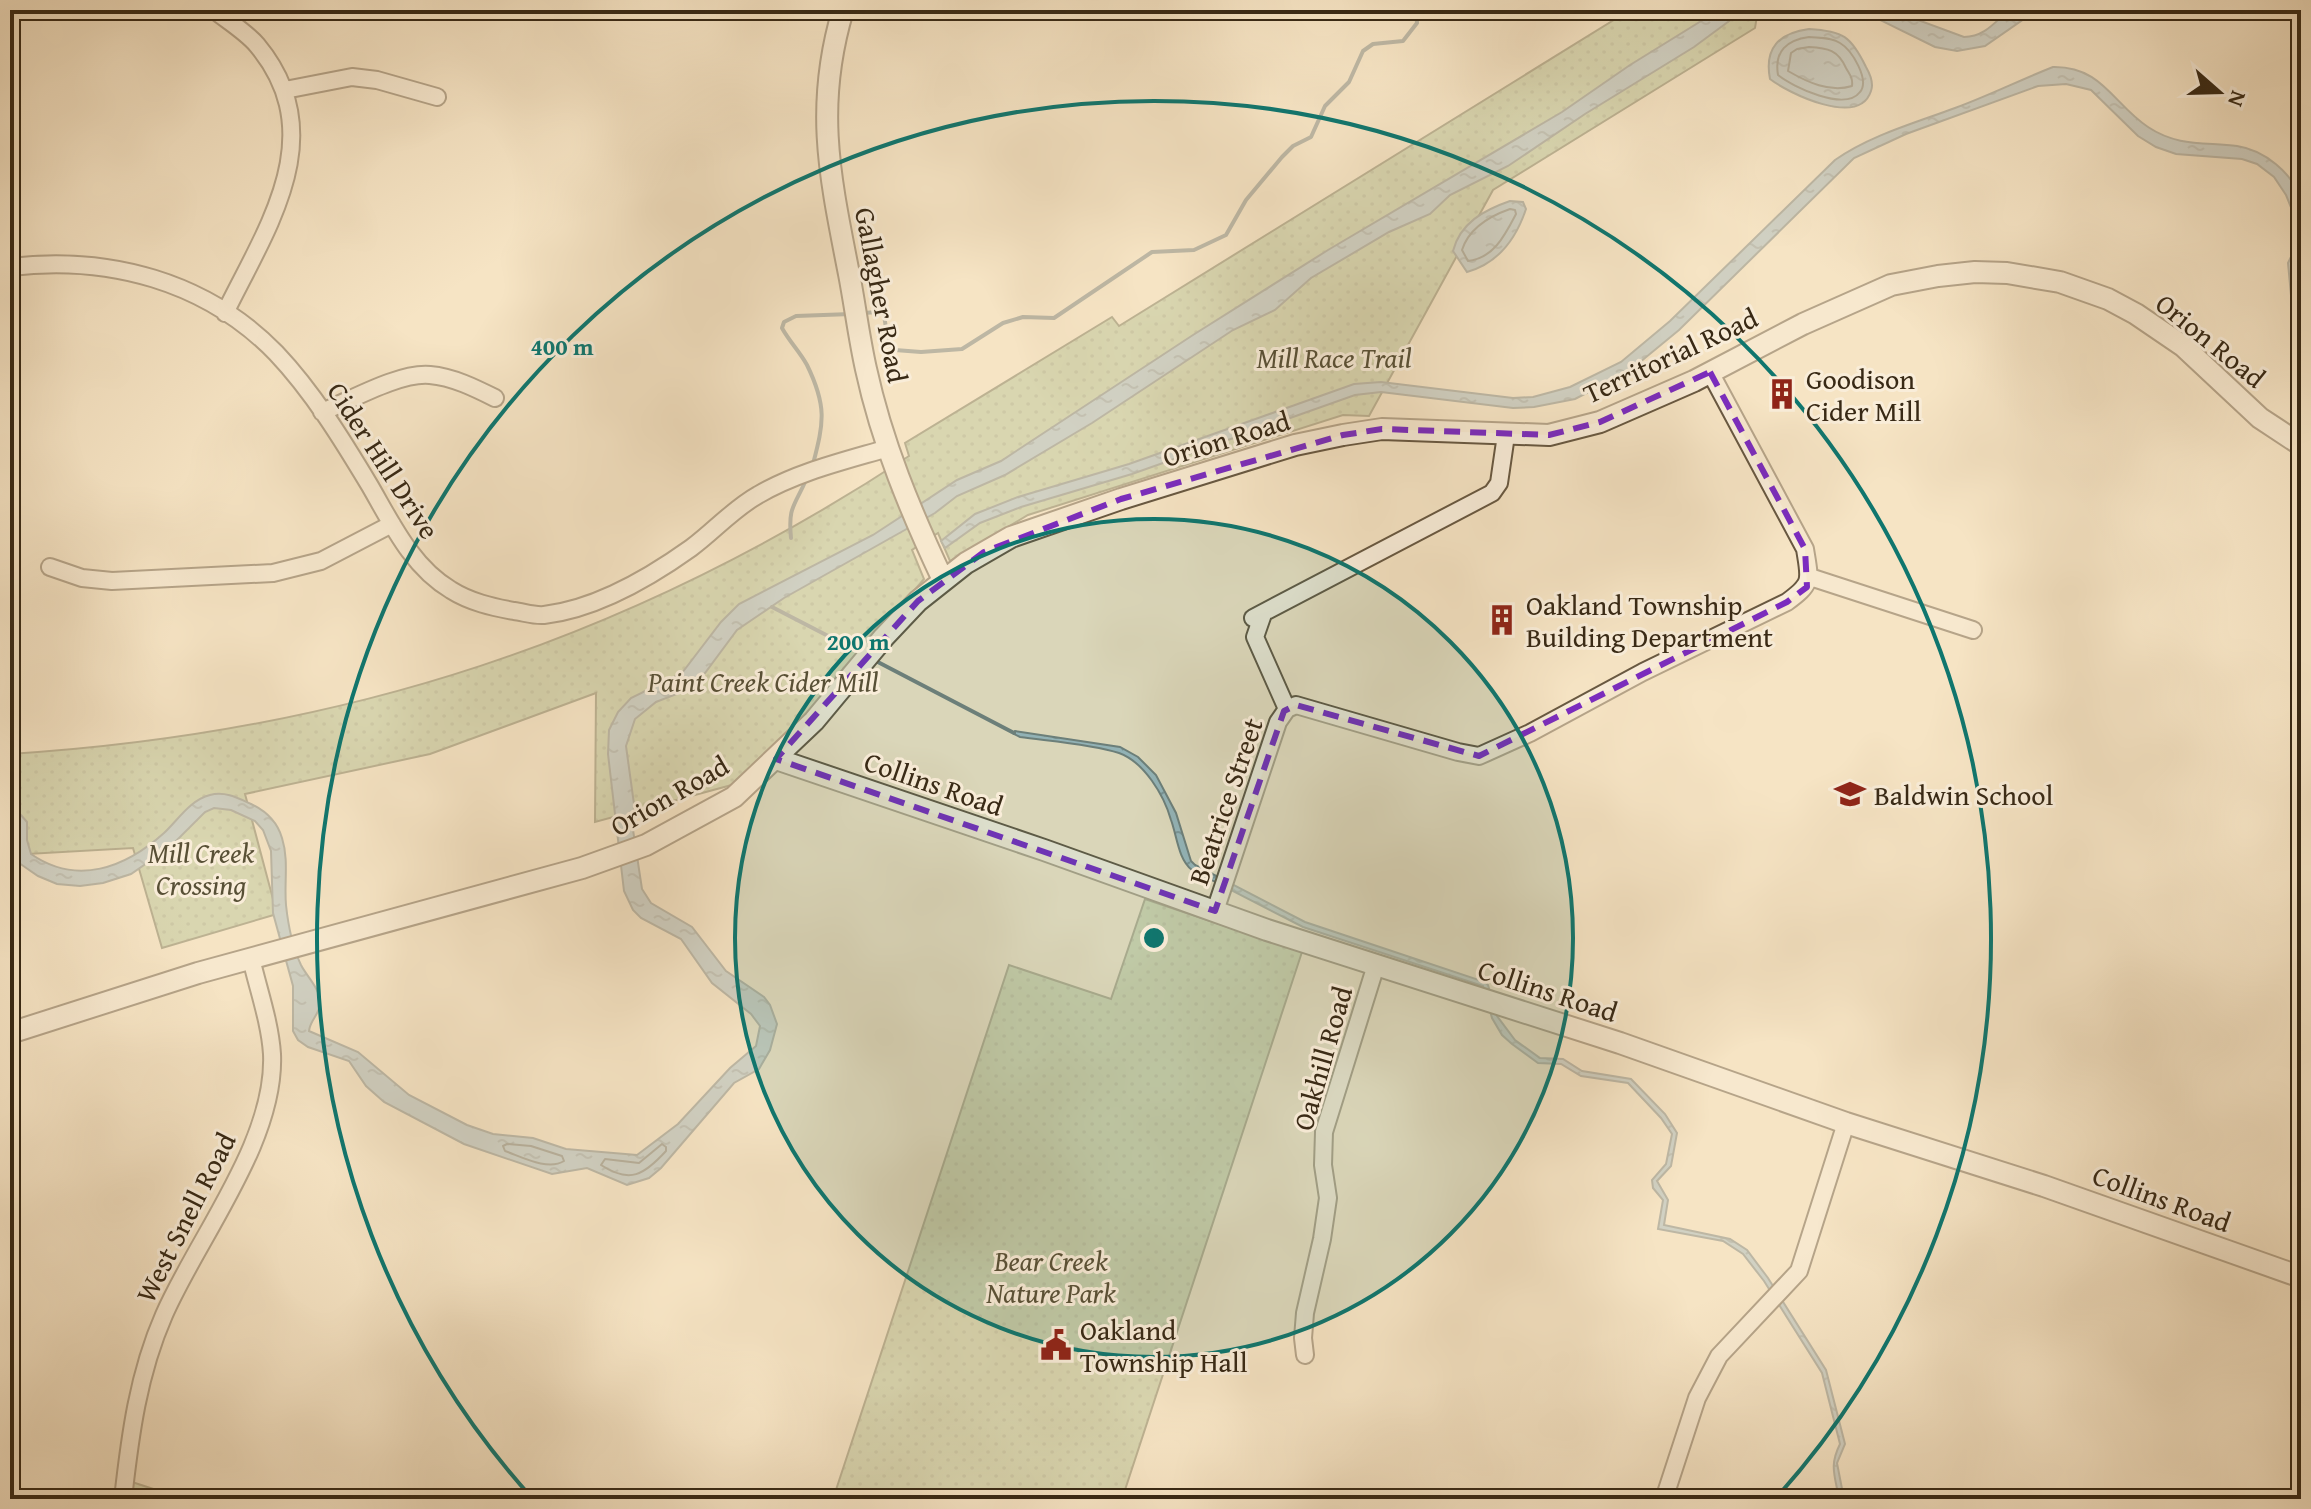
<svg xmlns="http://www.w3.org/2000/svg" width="2311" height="1509" viewBox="0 0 2311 1509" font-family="'Gentium Book Plus',serif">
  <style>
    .park { fill: url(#park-dots); stroke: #787756; stroke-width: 2 }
    .water { fill: url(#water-ripples); stroke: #79817c; stroke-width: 2 }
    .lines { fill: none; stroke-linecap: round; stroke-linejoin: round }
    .shore { stroke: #6e726a; stroke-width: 2 }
    .stream { stroke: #79817c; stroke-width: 4 }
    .minor-casing { stroke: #685841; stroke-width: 20 }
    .tertiary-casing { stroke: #685841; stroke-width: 24 }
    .minor { stroke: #f9edd9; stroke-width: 16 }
    .tertiary { stroke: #f9edd9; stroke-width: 20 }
    .marked { fill: none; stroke: #7b2cbf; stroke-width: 6; stroke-dasharray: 16 10; stroke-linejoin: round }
    .ring { fill: none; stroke: #0f766e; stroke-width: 4 }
    .labels { text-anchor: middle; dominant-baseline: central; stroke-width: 6; stroke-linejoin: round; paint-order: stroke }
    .street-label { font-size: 28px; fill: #382915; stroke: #f9edd9 }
    .park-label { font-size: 28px; font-style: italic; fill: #585036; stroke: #f9edd9 }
    .poi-label { font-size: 28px; fill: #382915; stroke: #f9edd9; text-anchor: start }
    .centre { fill: #0f766e; stroke: #f9edd9; stroke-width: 4 }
    .ring-label { font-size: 24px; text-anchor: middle; font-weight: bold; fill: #0f766e; stroke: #f9edd9; stroke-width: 6; stroke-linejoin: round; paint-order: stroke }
  </style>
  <defs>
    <pattern id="park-dots" width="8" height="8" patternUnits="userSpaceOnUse" patternTransform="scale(2)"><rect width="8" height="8" fill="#b7c598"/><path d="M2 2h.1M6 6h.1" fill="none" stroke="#9ea982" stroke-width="1.8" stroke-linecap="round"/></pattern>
    <pattern id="water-ripples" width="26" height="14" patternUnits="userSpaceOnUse" patternTransform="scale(2)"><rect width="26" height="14" fill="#a4bbc0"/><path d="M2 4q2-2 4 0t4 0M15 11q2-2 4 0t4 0" fill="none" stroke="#87989b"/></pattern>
  </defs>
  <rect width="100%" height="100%" fill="#f6e4c4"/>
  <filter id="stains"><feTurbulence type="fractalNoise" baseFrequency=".0025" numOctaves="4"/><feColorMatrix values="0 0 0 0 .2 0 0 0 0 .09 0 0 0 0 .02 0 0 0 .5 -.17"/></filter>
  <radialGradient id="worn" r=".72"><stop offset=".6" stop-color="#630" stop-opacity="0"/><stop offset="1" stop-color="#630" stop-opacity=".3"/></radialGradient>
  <!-- park -->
  <path class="park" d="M1630 10H1758L1755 28 1493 190 1369 416 1343 415 1028 515 950 561 938 533 912 550 924 579 806 717 739 783 595 822 596 693 430 754 245 794 277 914 162 948 133 848 10 855V754C344 733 629 640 909 456L905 443 1112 317 1119 326Z
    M1145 899 1302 952 1122 1499H833L1009 965 1111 999Z
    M132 1482 184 1499H130Z"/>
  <!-- water -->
  <path class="water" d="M1719 10H1744L1694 47 1585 114 1508 166 1450 195 1430 214 1389 232 1311 278 1275 310 1233 330 1092 423 1005 475 957 496 935 513 784 598 737 630 705 673 687 690 656 702 635 719 626 746 634 804 633 830 642 889 651 903 692 927 726 971 764 997 770 1005 777 1024 770 1050 759 1069 734 1083 661 1168 649 1178 627 1185 587 1168 552 1174 464 1144 384 1102 366 1086 349 1061 308 1047 298 1040 293 1031V986L273 913 271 851 263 830 255 821 231 810 214 808 205 812 170 847 131 874 103 883 80 886 57 884 38 876 19 863 13 842 10 812 20 814 27 822V840L31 854C77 886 125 868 164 833 178 820 190 800 210 795 225 791 238 798 251 804 266 811 277 821 282 838 289 860 284 883 286 905 288 924 293 948 301 965 307 977 320 988 320 1003 320 1014 310 1020 309 1031L358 1052 409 1095 467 1125 493 1134 533 1138 566 1149 637 1155 678 1124 730 1068 756 1046 760 1026 751 1014 712 983 681 939 641 918 633 910 624 891 608 754 609 730 618 712 631 698 682 673 721 622 739 604 873 535 957 480 1001 461 1193 335 1328 250 1562 112 1630 65Z
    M1865 10H1891L1964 37C1984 37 1994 23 2009 10H2037L1985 46 1957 51 1935 47 1878 19Z
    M1809 29C1843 31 1851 36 1866 67 1870 74 1874 83 1871 91 1859 128 1788 93 1770 79 1764 48 1779 33 1809 29Z
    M2053 67C2102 66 2113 104 2148 127 2178 147 2205 142 2237 146 2264 150 2293 173 2300 199 2303 210 2301 225 2301 236 2301 267 2301 298 2301 329L2292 306 2288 263 2301 236 2299 227 2286 195 2274 177 2257 164 2242 159 2176 154 2156 147 2138 136 2091 90 2066 84 2038 86 1906 134 1854 158 1679 330 1628 372 1575 399 1534 407 1513 408 1381 392 1355 395 1132 474 1021 507 980 523 945 548 941 541 975 514 1018 497 1129 464 1354 384 1381 382 1513 398 1533 397 1570 387 1621 362 1670 321 1835 160C1871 135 1915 123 1955 108 1988 96 2020 80 2053 67Z
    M1510 201 1523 202 1526 209C1516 239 1499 263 1467 272L1453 251C1460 223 1484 210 1510 201Z
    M1015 731 1120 747 1138 757 1156 775 1176 813 1191 861 1195 865 1305 922 1485 982 1488 985 1497 1016 1515 1040 1540 1058 1563 1059 1582 1071 1631 1079 1665 1114 1677 1133 1671 1166 1657 1181 1668 1200 1664 1225 1730 1239 1747 1250 1768 1278 1826 1370 1845 1444 1837 1463 1844 1499H1839C1835 1475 1829 1466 1840 1444L1822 1373 1764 1281 1743 1254 1723 1241 1658 1229 1663 1200 1653 1188 1652 1180 1666 1164 1672 1134 1661 1118 1628 1083 1581 1076 1561 1064 1538 1063 1512 1044 1502 1035 1492 1018 1483 986 1303 927 1192 870C1178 859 1177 836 1171 820 1164 795 1144 762 1119 753 1092 744 1049 741 1020 737L1014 734Z"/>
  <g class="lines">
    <!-- shore -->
    <path class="shore" d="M1809 37C1819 38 1831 37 1840 43 1852 50 1870 80 1860 92 1845 112 1793 87 1778 75 1774 51 1787 40 1809 37Z
      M1809 47C1828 48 1838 50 1846 68 1850 75 1853 78 1852 86 1830 93 1807 82 1788 71L1791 53 1797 49Z
      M1510 209 1515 210 1516 214C1505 235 1494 258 1468 261L1462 250C1469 228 1490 216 1510 209Z
      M507 1144 531 1146 562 1156 564 1161C548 1171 522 1157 505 1151L503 1146Z
      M662 1144 666 1147V1151C644 1175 630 1184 601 1165L605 1159 639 1163Z"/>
    <!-- stream -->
    <path class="stream" d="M864 313 877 312 884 315 887 335 890 345 895 350 921 352 962 349 1003 323 1023 317 1054 318 1152 252 1194 250 1226 235 1246 200 1282 157 1293 146 1311 137 1325 106 1349 82 1363 51 1373 44 1403 41 1417 23 1416 10
      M813 464C824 422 827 406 807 365 800 352 789 341 782 328L784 322 796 316 851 314
      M791 538C788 507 794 507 806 480
      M772 607 863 654
      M874 660 1014 733"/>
    <defs>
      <path id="minor" d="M214 10C228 21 246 32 257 45 332 135 267 227 225 313
        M285 90 352 77 377 80 437 97
        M10 267C108 255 206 281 276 353 313 392 343 441 370 486 392 524 412 567 451 590 470 602 492 607 514 611 523 612 534 616 544 615 596 609 649 578 691 548 714 531 733 509 758 495 797 472 844 461 888 448
        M322 412C351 400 400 372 430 375 453 377 475 388 495 398
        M50 567 82 578 112 581 273 573 321 561 392 524
        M1810 577 1973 630
        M1263 614 1255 637 1287 709
        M1253 618 1492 493 1499 483 1506 435
        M1287 709 1296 705 1458 752 1479 756 1530 733 1643 672 1787 602C1813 583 1810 580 1805 549L1710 372
        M1215 911 1278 722 1287 709
        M1305 1355 1303 1338 1305 1313 1322 1239 1328 1198 1323 1165 1324 1132 1376 965
        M123 1499C130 1436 138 1374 164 1315 198 1237 276 1141 272 1054 270 1022 258 989 251 958
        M1664 1499 1697 1398 1719 1356 1799 1271 1846 1123"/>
      <path id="tertiary" d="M843 10C814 107 830 177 849 274 855 305 859 338 866 369 882 443 911 512 943 580
        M776 759 1044 850 1267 930 1620 1043 1846 1123 2044 1186 2301 1277
        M10 1033 198 973 582 868 646 845 734 797 814 721 884 637 918 601 966 563 1011 537 1121 499 1295 445 1343 435 1382 429 1549 435 1600 422 1694 381 1803 324 1891 285 1938 276 1975 272 2007 273 2060 282 2108 299 2136 314 2183 346 2260 418 2301 445"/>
    </defs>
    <!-- minor casing -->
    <use href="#minor" class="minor-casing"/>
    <!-- tertiary casing -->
    <use href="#tertiary" class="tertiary-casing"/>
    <!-- minor -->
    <use href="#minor" class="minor"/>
    <!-- tertiary -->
    <use href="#tertiary" class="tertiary"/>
  </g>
  <!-- marked area -->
  <path d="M0 0H2311V1509H0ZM1710 372 1805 549 1807 587 1787 602 1479 756 1296 705 1284 711 1215 911 776 759 918 601 984 552 1121 499 1343 435 1382 429 1549 435 1600 422Z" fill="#f6e4c4" fill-opacity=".55" fill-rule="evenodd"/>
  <path class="marked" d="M1710 372 1805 549 1807 587 1787 602 1479 756 1296 705 1284 711 1215 911 776 759 918 601 984 552 1121 499 1343 435 1382 429 1549 435 1600 422Z"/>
  <!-- distance rings -->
  <circle cx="1154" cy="938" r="419" fill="#0f766e" fill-opacity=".12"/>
  <g class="ring">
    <circle cx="1154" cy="938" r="419"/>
    <path d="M532 1498A837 837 0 1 1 1776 1498"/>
  </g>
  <!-- icons -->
  <defs>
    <symbol id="building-bare" viewBox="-9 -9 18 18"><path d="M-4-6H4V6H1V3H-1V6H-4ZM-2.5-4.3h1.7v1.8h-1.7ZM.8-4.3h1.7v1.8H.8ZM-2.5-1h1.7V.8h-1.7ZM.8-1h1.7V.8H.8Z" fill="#8f2418" stroke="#f9edd9" stroke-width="2.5" paint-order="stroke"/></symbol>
    <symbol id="school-bare" viewBox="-9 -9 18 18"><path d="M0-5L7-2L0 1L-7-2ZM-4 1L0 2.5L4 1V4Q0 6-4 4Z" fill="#8f2418" stroke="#f9edd9" stroke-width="2.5" paint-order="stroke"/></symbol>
    <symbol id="civic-bare" viewBox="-9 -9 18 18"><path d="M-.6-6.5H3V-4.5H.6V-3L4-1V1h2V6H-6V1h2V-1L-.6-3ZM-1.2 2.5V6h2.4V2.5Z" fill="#8f2418" stroke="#f9edd9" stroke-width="2.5" paint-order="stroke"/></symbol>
  </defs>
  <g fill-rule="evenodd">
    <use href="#building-bare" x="1760" y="372" width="44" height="44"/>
    <use href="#building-bare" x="1480" y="598" width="44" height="44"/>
    <use href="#school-bare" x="1828" y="772" width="44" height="44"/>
    <use href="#civic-bare" x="1034" y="1323" width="44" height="44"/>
  </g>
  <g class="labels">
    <!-- street labels -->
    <g class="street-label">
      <text transform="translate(882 295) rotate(79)">Gallagher Road</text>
      <text transform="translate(2211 340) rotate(39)">Orion Road</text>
      <text transform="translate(1670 355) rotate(-25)">Territorial Road</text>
      <text transform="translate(1226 438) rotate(-17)">Orion Road</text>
      <text transform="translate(384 460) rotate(57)">Cider Hill Drive</text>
      <text transform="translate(934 783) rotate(19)">Collins Road</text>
      <text transform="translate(669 795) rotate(-30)">Orion Road</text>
      <text transform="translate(1225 801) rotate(-71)">Beatrice Street</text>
      <text transform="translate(1548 990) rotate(18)">Collins Road</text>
      <text transform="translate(1322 1058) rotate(-74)">Oakhill Road</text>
      <text transform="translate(2162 1198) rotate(20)">Collins Road</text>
      <text transform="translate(185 1217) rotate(-63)">West Snell Road</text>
    </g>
    <!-- park labels -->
    <g class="park-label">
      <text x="1334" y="357">Mill Race Trail</text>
      <text x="763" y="681">Paint Creek Cider Mill</text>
      <text x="201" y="852">Mill Creek<tspan x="201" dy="32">Crossing</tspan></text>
      <text x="1051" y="1260">Bear Creek<tspan x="1051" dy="32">Nature Park</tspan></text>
    </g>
    <!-- poi labels -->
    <g class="poi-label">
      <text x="1806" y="378">Goodison<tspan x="1806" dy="32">Cider Mill</tspan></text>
      <text x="1526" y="604">Oakland Township<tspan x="1526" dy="32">Building Department</tspan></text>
      <text x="1874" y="794">Baldwin School</text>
      <text x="1080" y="1329">Oakland<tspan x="1080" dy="32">Township Hall</tspan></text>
    </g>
  </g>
  <circle cx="1154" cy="938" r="12" class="centre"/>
  <g class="ring-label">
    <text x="562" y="355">400 m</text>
    <text x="858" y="650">200 m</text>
  </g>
  <!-- margin -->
  <rect width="2311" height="1509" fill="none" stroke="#f6e4c4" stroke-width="40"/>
  <rect x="12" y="12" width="2287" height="1485" fill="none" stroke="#382915" stroke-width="4"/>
  <rect x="20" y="20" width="2271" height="1469" fill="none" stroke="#382915" stroke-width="2"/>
  <!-- north arrow -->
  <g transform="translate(2219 92) rotate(110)" stroke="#f9edd9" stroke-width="6" paint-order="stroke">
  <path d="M0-6L14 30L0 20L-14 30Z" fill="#382915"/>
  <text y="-12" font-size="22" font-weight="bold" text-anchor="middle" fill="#382915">N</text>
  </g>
  <rect width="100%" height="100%" filter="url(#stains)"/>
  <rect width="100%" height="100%" fill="url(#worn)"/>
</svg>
